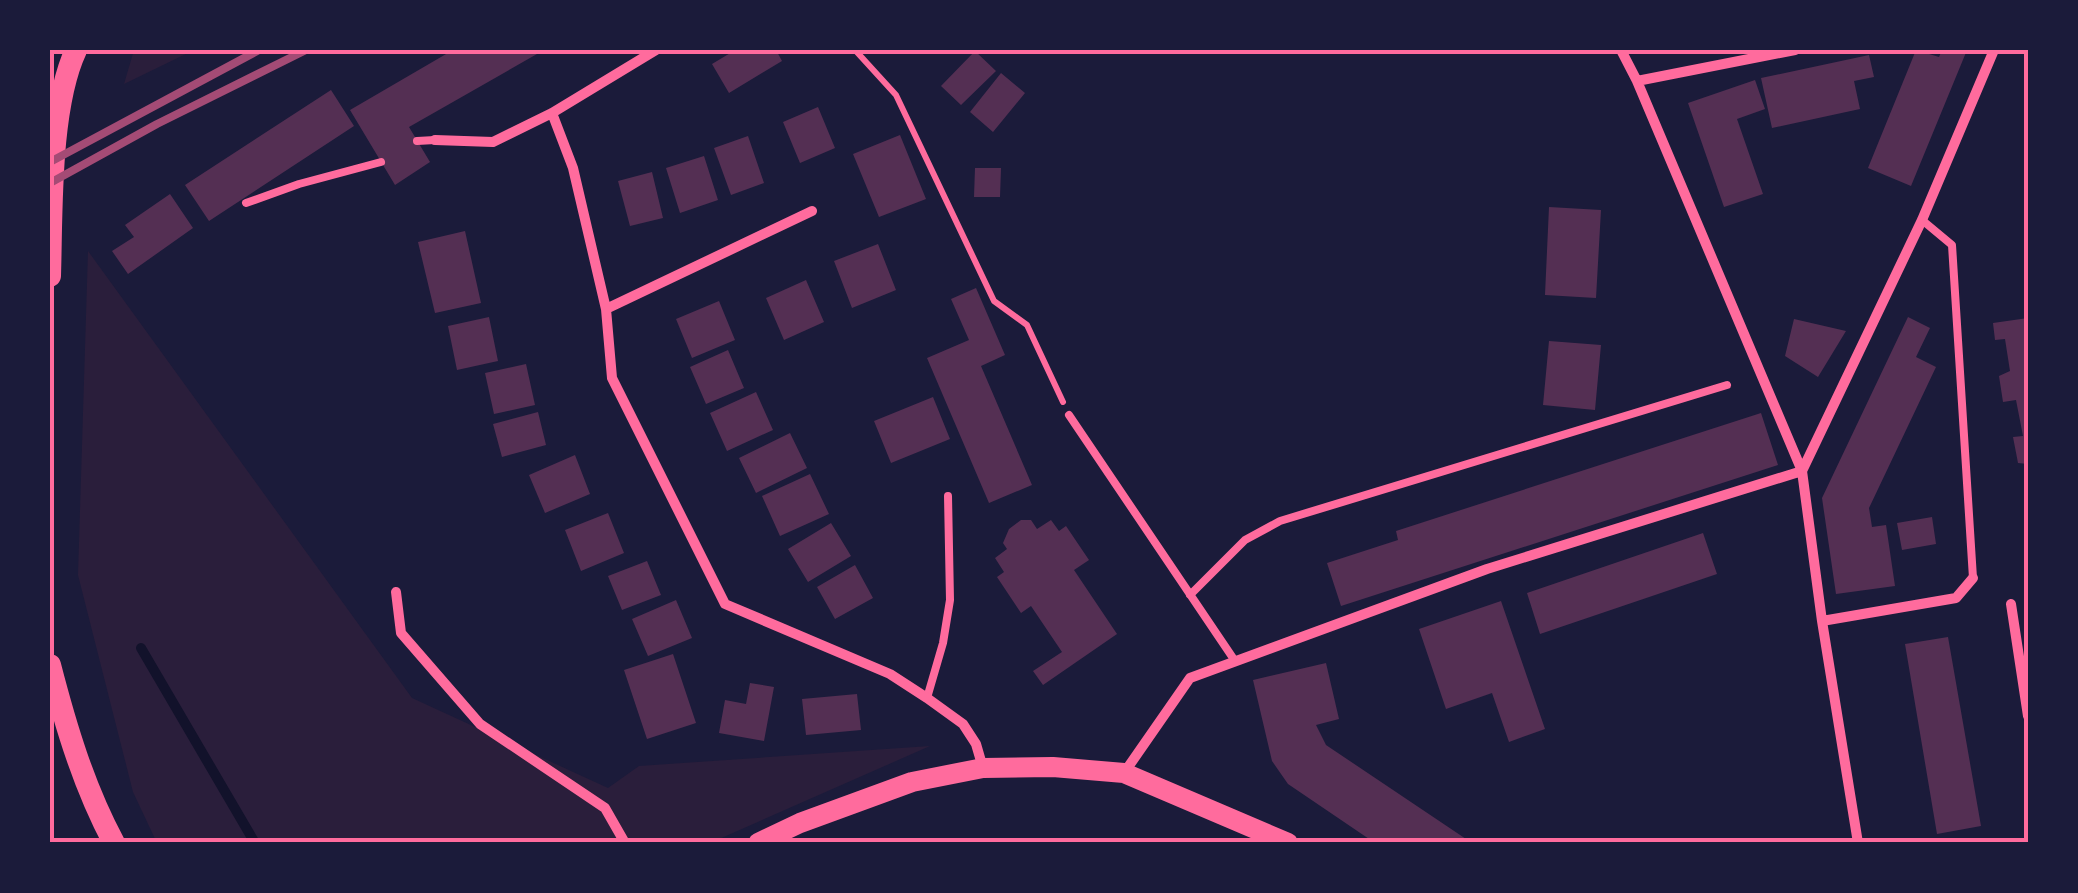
<svg xmlns="http://www.w3.org/2000/svg" width="2078" height="893" viewBox="0 0 2078 893" font-family="'Exo 2',sans-serif">
  <style>
    .green { fill: #2a1e3b }
    .lines { fill: none; stroke-linecap: round; stroke-linejoin: round }
    .stream { stroke: #12122b; stroke-width: 10 }
    .building { fill: #542f53 }
    .path { stroke: #ff6b9d; stroke-width: 6 }
    .service { stroke: #ff6b9d; stroke-width: 8 }
    .minor { stroke: #ff6b9d; stroke-width: 10 }
    .secondary { stroke: #ff6b9d; stroke-width: 20 }
    .primary { stroke: #ff6b9d; stroke-width: 22 }
    .rail { stroke: #a44b75; stroke-width: 8 }
    .neatline { fill: none; stroke: #ff6b9d; stroke-width: 4 }
  </style>
  <rect width="100%" height="100%" fill="#1b1b3a"/>
  <!-- green -->
  <path class="green" d="M134 50H194L124 84Z
    M88 251 412 698 608 788 639 766 930 746 710 843H157L133 792 78 575Z"/>
  <g class="lines">
    <!-- stream -->
    <path class="stream" d="M141 648 255 843"/>
  </g>
  <!-- building -->
  <path class="building" d="M453 50H544L409 127 430 162 395 185 350 110Z
    M730 50H776L782 61 729 93 712 64 732 52Z
    M1916 50 1939 57 1942 50H1967L1911 186 1868 168Z
    M975 51 996 71 961 105 941 86Z
    M1869 55 1874 77 1854 81 1860 109 1772 128 1761 78Z
    M1001 73 1025 93 993 132 970 112Z
    M1755 80 1765 109 1737 119 1763 194 1724 207 1688 103Z
    M331 90 354 126 209 221 185 185Z
    M818 107 835 148 800 163 783 122Z
    M900 135 926 199 879 217 853 154Z
    M748 136 764 183 731 195 714 148Z
    M704 156 718 200 680 213 666 168Z
    M975 168H1001L1000 197H974Z
    M652 172 663 218 630 226 618 181Z
    M170 194 193 228 128 274 112 251 134 237 125 225Z
    M1549 207 1601 210 1596 298 1545 295Z
    M465 231 481 303 435 313 418 242Z
    M878 244 896 290 852 308 834 261Z
    M806 280 824 322 784 340 766 298Z
    M976 288 1005 355 981 366 1032 485 989 503 927 358 969 340 951 299Z
    M719 301 735 340 692 358 676 319Z
    M489 317 498 361 457 370 448 326Z
    M1908 317 1930 328 1916 357 1936 367 1869 508 1872 527 1886 525 1895 586 1836 594 1822 498Z
    M2028 318V464L2018 463 2013 437 2023 436 2016 400 2003 402 1999 376 2010 371 2005 339 1995 340 1993 323Z
    M1794 319 1846 331 1818 377 1785 356Z
    M1549 341 1601 345 1595 410 1543 405Z
    M728 350 744 388 706 404 690 367Z
    M526 364 535 405 494 414 485 373Z
    M756 392 773 430 727 451 710 413Z
    M933 397 950 439 891 463 874 421Z
    M538 412 546 445 502 457 493 424Z
    M1761 413 1778 465 1341 606 1327 563 1398 540 1396 531Z
    M790 433 807 468 756 493 739 458Z
    M575 455 590 494 545 513 529 475Z
    M810 474 829 514 780 536 762 496Z
    M608 513 624 553 581 571 565 530Z
    M1932 517 1936 544 1902 550 1897 523Z
    M1021 520H1031L1037 529 1051 520 1059 531 1066 526 1089 560 1074 570 1117 634 1043 685 1033 671 1062 652 1031 606 1021 613 997 577 1004 572 995 558 1007 549 1003 543 1009 529Z
    M831 523 851 556 808 582 788 549Z
    M1703 533 1717 574 1540 634 1527 593Z
    M647 561 661 595 622 610 608 576Z
    M855 565 873 598 835 619 817 587Z
    M676 600 692 638 648 656 632 619Z
    M1501 601 1545 729 1509 742 1492 693 1446 709 1419 629Z
    M1948 637 1981 826 1937 834 1905 644Z
    M673 654 696 723 647 739 624 670Z
    M1326 663 1339 719 1316 725 1326 745 1472 843H1375L1288 784 1272 761 1253 680Z
    M750 683 774 687 764 741 719 733 725 700 746 704Z
    M857 694 861 730 806 735 802 699Z"/>
  <g class="lines">
    <!-- path -->
    <path class="path" d="M855 50 896 95 994 301 1027 325 1063 402"/>
    <!-- service -->
    <path class="service" d="M417 141 435 140
      M246 203 299 184 381 162
      M1922 220 1952 245 1973 578
      M1069 415 1235 661
      M1190 595 1245 540 1280 521 1727 385
      M927 698 943 643 950 600 948 496"/>
    <!-- minor -->
    <path class="minor" d="M1621 50 1637 81 1802 471 1822 621 1858 843
      M1637 81 1795 50
      M552 113 573 168 606 309 612 378 725 604 890 674 927 698 963 724 976 744 983 768
      M435 140 493 142 552 113 656 50
      M606 309 812 211
      M1802 471 1922 220 1994 50
      M396 592 401 633 480 724 605 808 625 843
      M2011 604 2028 716
      M1822 621 1956 598 1973 578
      M1124 773 1190 678 1487 569 1802 471"/>
    <!-- secondary -->
    <path class="secondary" d="M758 843 800 823 912 782 983 768 1053 767 1124 773 1288 843"/>
    <!-- primary -->
    <path class="primary" d="M50 276C52 211 49 108 76 50
      M50 665C66 727 84 787 114 843"/>
    <!-- rail -->
    <path class="rail" d="M50 162 259 50
      M50 183 157 124 306 50"/>
  </g>
  <!-- border -->
  <rect width="2078" height="893" fill="none" stroke="#1b1b3a" stroke-width="105"/>
  <rect x="52" y="52" width="1974" height="788" class="neatline"/>
</svg>
